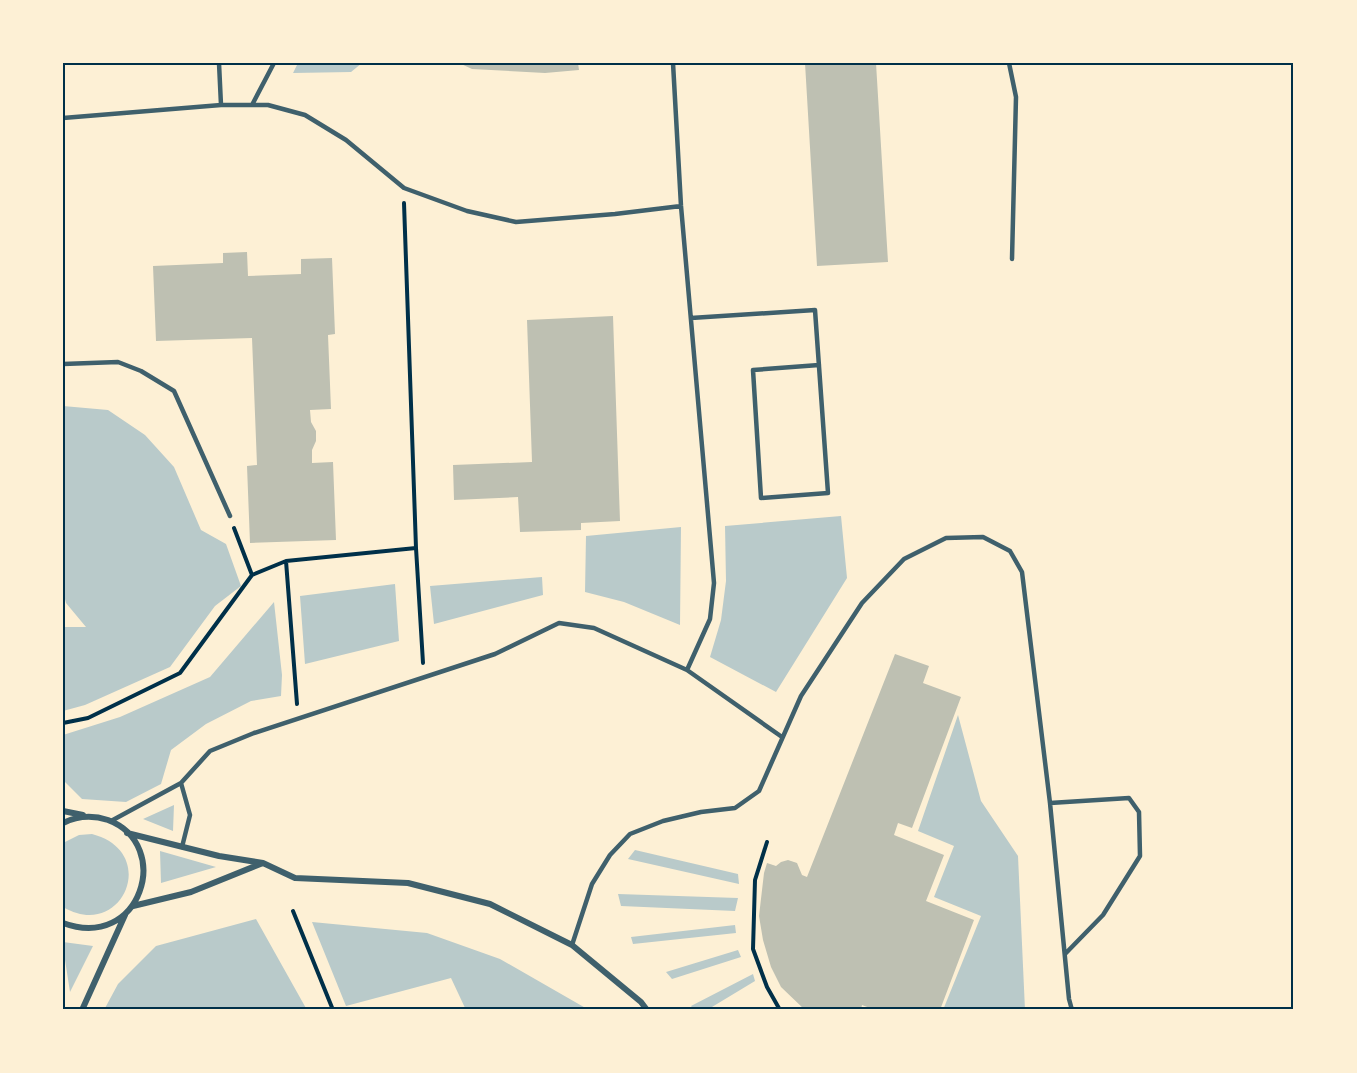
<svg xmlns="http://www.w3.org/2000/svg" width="1357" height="1073" viewBox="0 0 1357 1073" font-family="Ubuntu,sans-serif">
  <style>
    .green { fill: #b9caca }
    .building { fill: #bec0b2 }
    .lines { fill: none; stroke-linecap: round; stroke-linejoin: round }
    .path { stroke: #003049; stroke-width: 4 }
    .service { stroke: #3f606c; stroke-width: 4.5 }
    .minor { stroke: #3f606c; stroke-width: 6 }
    .neatline { fill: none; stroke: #003049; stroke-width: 2 }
  </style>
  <rect width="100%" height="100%" fill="#fdf0d5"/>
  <!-- green -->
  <path class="green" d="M298 63H362L351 72 293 73Z
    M63 406 108 410 145 435 174 467 201 530 226 544 241 586 215 606 170 667 85 705 63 711V627H86L66 603 63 591Z
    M841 516 847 578 776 692 710 657 721 620 726 581 725 526Z
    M681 527 680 625 624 602 585 592 586 536Z
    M542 577 543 595 434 624 430 586Z
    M395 584 399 641 305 664 300 596Z
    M274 602 282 675 281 696 251 701 206 724 171 750 161 784 126 802 82 799 63 780V735L120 717 210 677Z
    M958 715 981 801 1018 856 1025 1010H943L981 916 934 897 954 846 918 831Z
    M174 805 173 831 143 819Z
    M92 834C161 852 122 942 63 907V843L79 835Z
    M635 850 738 874 739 884 628 859Z
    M160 851 216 867 161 883Z
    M618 894 738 898 735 911 621 906Z
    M256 919 307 1010H104L118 984 156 946Z
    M312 922 427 933 500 959 589 1010H466L451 978 346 1006Z
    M735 925 736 933 633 944 631 937Z
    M63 942 93 946 70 992 63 947Z
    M738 950 741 957 672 979 666 972Z
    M753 974 755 981 707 1010H694L691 1006Z"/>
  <!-- building -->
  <path class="building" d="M459 63H578L579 70 545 73 472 69Z
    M805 63H876L888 262 817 266Z
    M247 252 248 276 301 274V259L332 258 335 334 328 335 331 409 310 410 311 422 316 431V441L312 450V463L333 462 336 540 250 543 247 466 257 465 252 338 156 341 153 266 223 263V253Z
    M613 316 620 521 581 523V530L520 532 518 497 454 500 453 465 532 462 527 320Z
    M895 654 929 666 923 683 961 697 912 828 898 823 894 835 944 855 926 901 974 920 940 1010H875L862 1005 861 1010H805L781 987 771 967 763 940 759 916 764 873 767 863 776 866 781 862 788 860 797 863 802 875 807 877Z"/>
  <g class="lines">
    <!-- path -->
    <path class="path" d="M404 203 416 548 423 663
      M234 528 252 575
      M286 561 297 704
      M63 723 88 718 180 673 252 575 286 561 416 548
      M767 842 755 880 753 949 767 987 780 1010
      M293 911 333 1010"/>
    <!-- service -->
    <path class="service" d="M219 63 221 105
      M673 63 681 206 714 583 710 619 687 670
      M1009 63 1016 97 1012 259
      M252 105 274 63
      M63 118 221 105H268L305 115 346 140 404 188 467 211 516 222 615 214 681 206
      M691 318 815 310 828 493 761 498 753 370 819 365
      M63 364 118 362 141 371 174 391 230 516
      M181 783 190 815 182 847
      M1050 803 1129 798 1139 812 1140 856 1103 915 1065 954
      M111 821 181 783 210 751 254 733 495 654 559 623 594 628 687 670 782 737
      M572 945 592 884 610 855 630 834 663 821 701 812 735 808 759 791 801 696 862 603 904 559 946 538 983 537 1010 551 1022 572 1050 803 1069 999 1072 1010"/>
    <!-- minor -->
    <path class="minor" d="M63 811 83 815
      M63 823C77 816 93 815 108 820 174 845 141 952 63 923
      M127 833 219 856 263 863 295 878 408 883 490 904 572 945 641 1002 647 1010
      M133 906 191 892 263 863
      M82 1010 125 915"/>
  </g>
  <!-- border -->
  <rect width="1357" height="1073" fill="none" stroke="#fdf0d5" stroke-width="129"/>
  <rect x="64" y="64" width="1228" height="944" class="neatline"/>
</svg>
